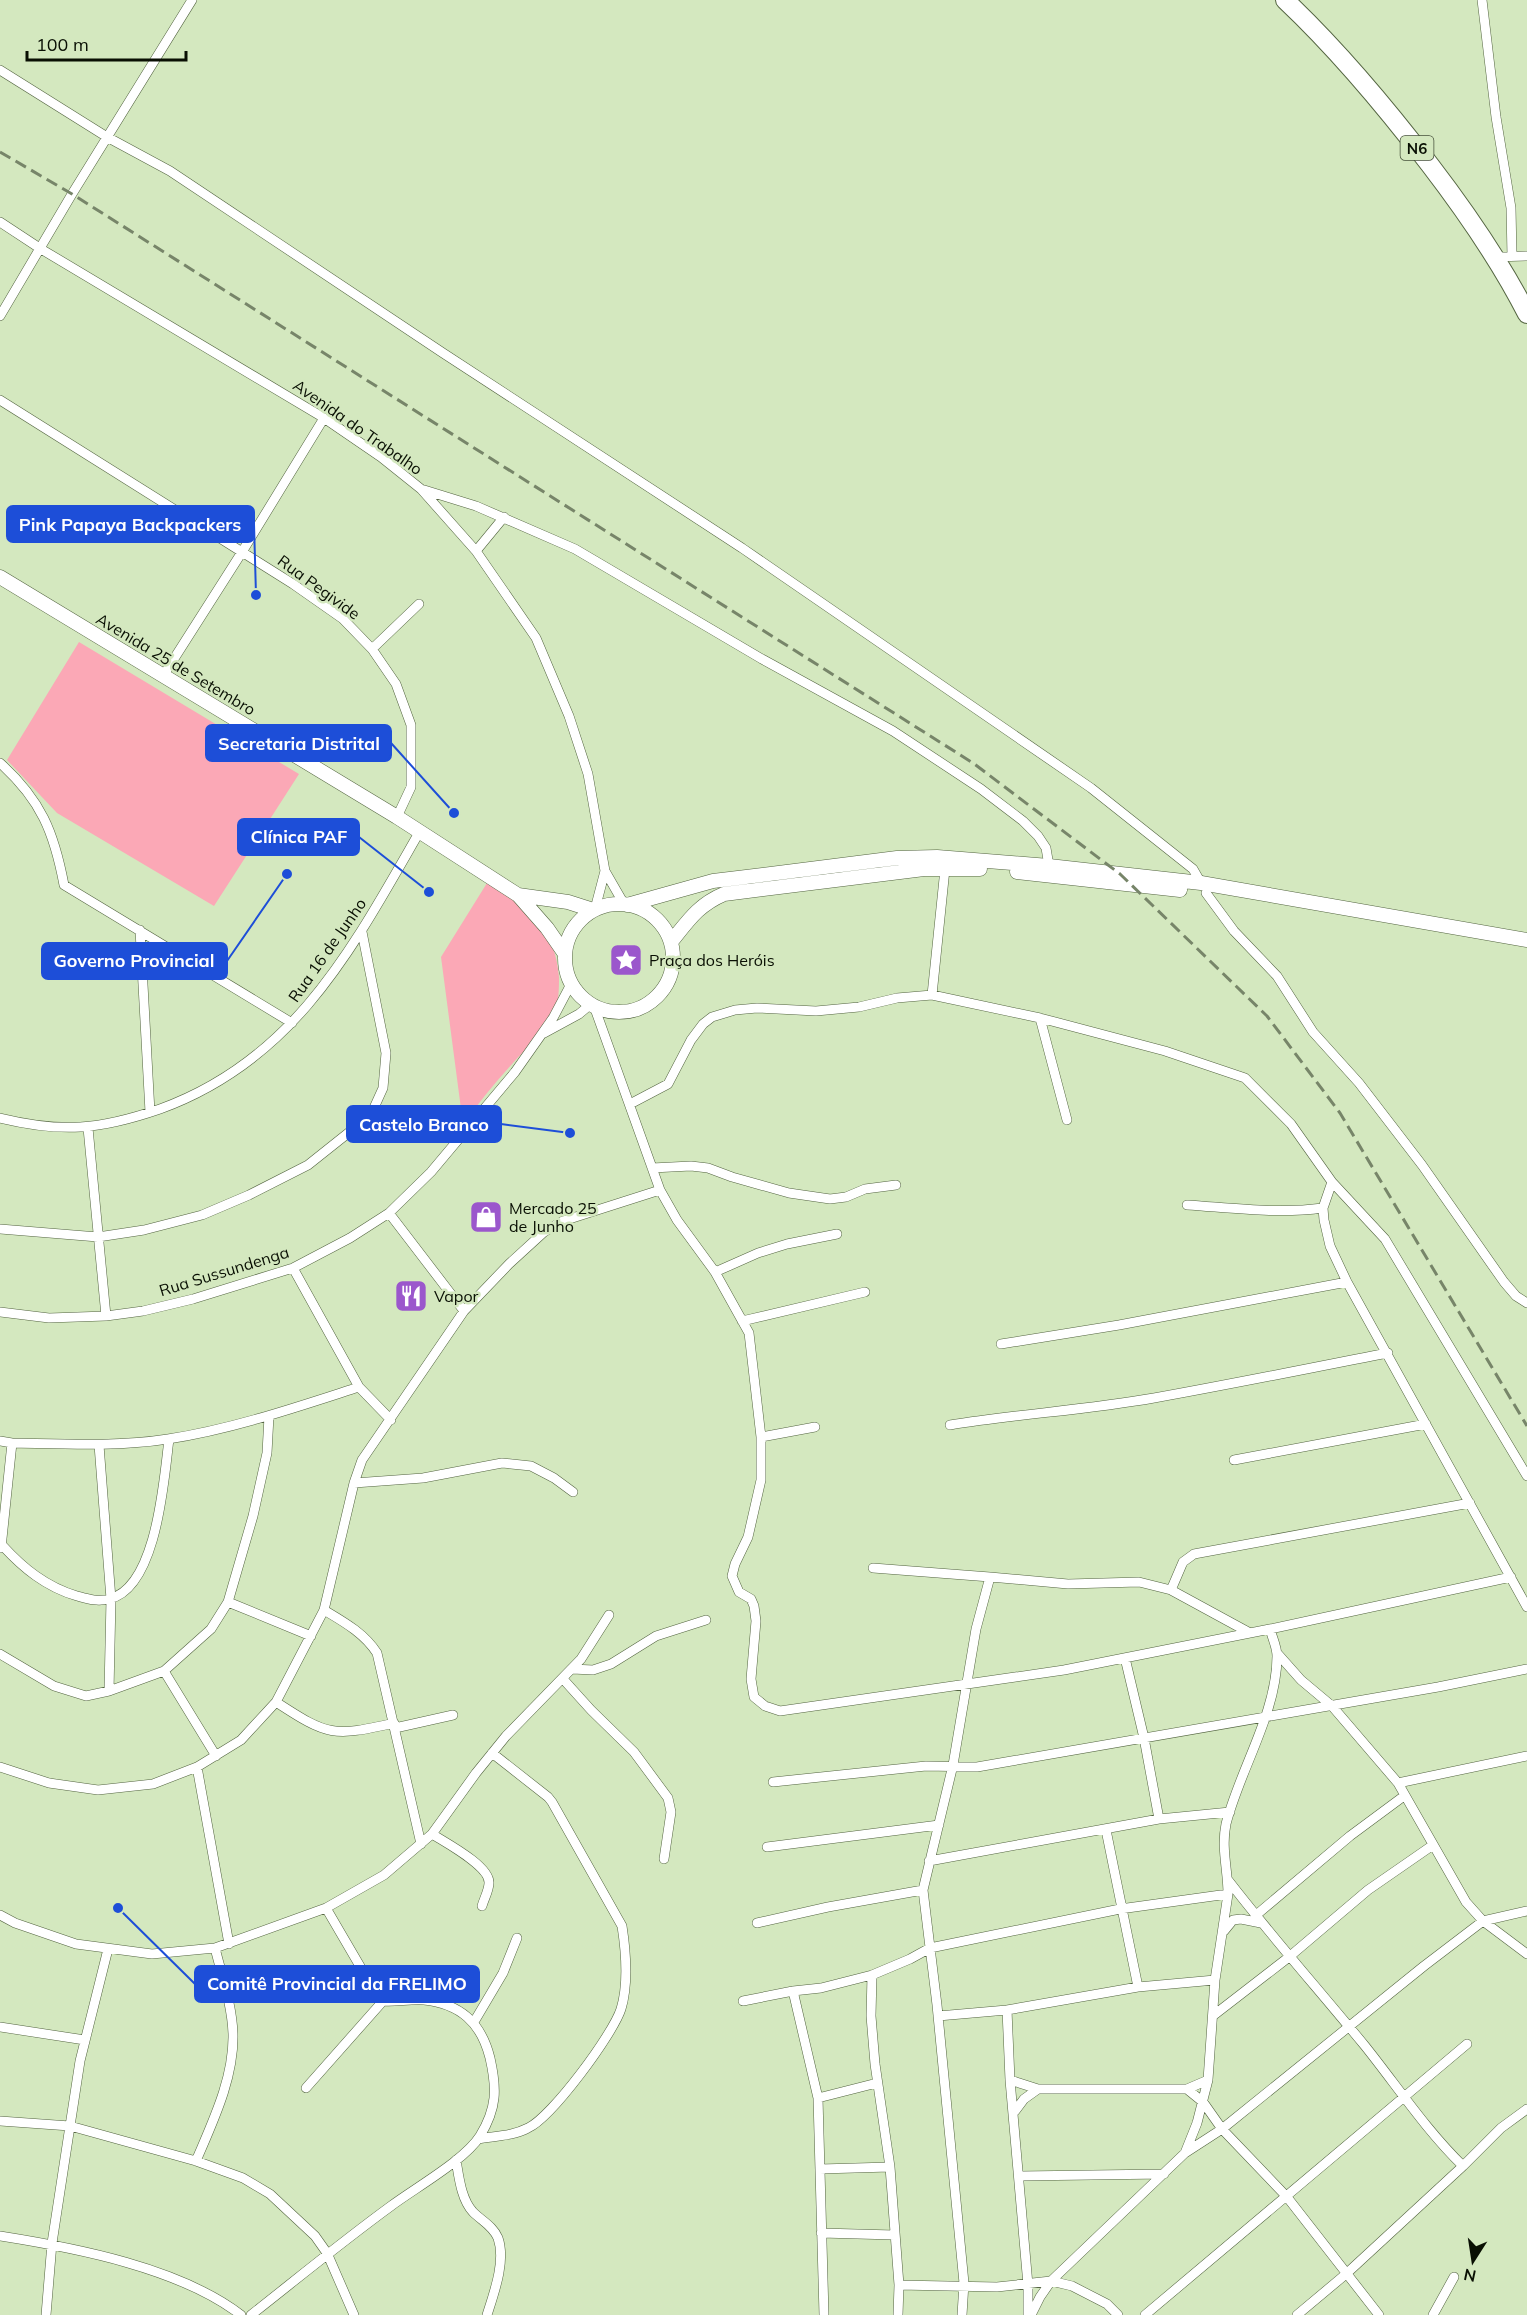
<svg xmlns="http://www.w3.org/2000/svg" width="1527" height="2315" viewBox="0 0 1527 2315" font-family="Mulish,sans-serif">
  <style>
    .green { fill: #fba8b6 }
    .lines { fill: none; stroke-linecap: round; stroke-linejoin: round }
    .street-casing { stroke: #536440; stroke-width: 10 }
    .secondary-casing { stroke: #536440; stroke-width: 15 }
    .highway-casing { stroke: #536440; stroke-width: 20 }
    .street { stroke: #fff; stroke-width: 9 }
    .secondary { stroke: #fff; stroke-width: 14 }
    .highway { stroke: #fff; stroke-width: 18 }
    .rail { stroke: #778569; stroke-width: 3; stroke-dasharray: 12 6; stroke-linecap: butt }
    .labels { text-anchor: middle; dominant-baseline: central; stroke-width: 5; stroke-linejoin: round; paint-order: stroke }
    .shield { fill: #d4e8bf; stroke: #46503b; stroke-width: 1.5 }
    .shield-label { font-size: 15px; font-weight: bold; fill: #090f03 }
    .street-label { font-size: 16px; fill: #090f03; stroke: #d4e8bf }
    .poi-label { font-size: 16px; fill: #090f03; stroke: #d4e8bf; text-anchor: start }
    .leader { fill: none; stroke: #1d4ed8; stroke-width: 2 }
    .callout-dot { fill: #1d4ed8; stroke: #d4e8bf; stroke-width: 2 }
    .callout { fill: #1d4ed8; stroke: #1d4ed8; stroke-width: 2 }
    .callout-label { font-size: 18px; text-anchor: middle; font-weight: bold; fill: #fff }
  </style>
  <rect width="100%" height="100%" fill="#d4e8bf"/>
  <!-- green -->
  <path class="green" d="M79 642 299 774 214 906 57 813 7 760Z
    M487 883C529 910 554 924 559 977 559 988 559 1004 554 1013 545 1032 527 1047 513 1063 495 1082 479 1103 463 1124L441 957Z"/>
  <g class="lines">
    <defs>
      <path id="street" d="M1482 0 1496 117 1511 208 1512 256
        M0 70 107 137 170 171 443 353 742 548 1091 788 1193 869 1201 883
        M0 222 41 249 324 418 381 457 421 489 476 551 536 638 569 716 588 774 605 871 595 909
        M1495 257 1527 256
        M0 316 72 194 192 0
        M0 400 293 584 343 619 372 649 396 684 411 725V787L397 817
        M421 489 476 506 575 549 762 659 893 731 981 789 1023 821 1038 836 1046 848 1049 866
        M476 551 504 517
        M372 649 419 604
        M163 676 242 552 324 418
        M0 763C41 800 54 832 64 885L292 1023
        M605 871 624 904
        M1206 893 1234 931 1277 976 1313 1032 1359 1083 1422 1165 1504 1282 1516 1296 1527 1303
        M140 930 150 1112
        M932 995 945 869
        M594 1006 660 1190 677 1220 715 1272 749 1333 761 1437V1480L748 1537 735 1564 732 1576 739 1592 751 1599 754 1606 756 1621 751 1679 754 1697 765 1706 780 1711 1064 1670 1270 1629 1511 1577
        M1040 1018 1067 1120
        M544 1033 579 1014 591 1004
        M630 1104 668 1084 691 1040 703 1024 712 1017 735 1010 757 1008 816 1011 859 1007 897 998 932 995 1040 1018 1165 1051 1245 1078 1291 1124 1332 1182 1323 1208 1324 1220 1330 1246 1347 1282 1527 1607
        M0 1118C62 1133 99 1130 160 1109 295 1060 352 949 420 831
        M88 1128 106 1316
        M652 1168 691 1166 708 1168 732 1177 789 1193 830 1199 846 1197 865 1189 896 1185
        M1332 1182 1385 1239 1527 1476
        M1187 1205C1233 1208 1278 1214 1323 1208
        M0 1229 98 1237 144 1230 202 1215 249 1195 308 1165 357 1126 373 1110 383 1088 386 1053 362 932
        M293 1268 359 1387 391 1420
        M715 1272 758 1253 787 1244 837 1234
        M464 1311 509 1264 544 1232 563 1221 660 1190
        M0 1312 49 1318 106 1316 143 1311 193 1299 293 1268 350 1238 389 1213 431 1172 515 1072 553 1018 571 984
        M742 1321 865 1292
        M1001 1344 1119 1325 1347 1282
        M950 1425C1018 1414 1086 1410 1154 1398 1232 1384 1310 1368 1388 1353
        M761 1437 815 1427
        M0 1441 12 1443C64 1444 117 1447 168 1439 233 1429 297 1407 359 1387
        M99 1445 111 1599 109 1691
        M1234 1460 1426 1424
        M354 1483 423 1478 502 1463 531 1466 554 1478 573 1492
        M2 1545C23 1568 46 1587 77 1596 88 1599 97 1602 109 1599 157 1588 164 1479 169 1439
        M1 1548 12 1443
        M873 1568 990 1577
        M1171 1590 1183 1562 1194 1554 1470 1503
        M228 1602 311 1636
        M324 1610C344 1622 364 1633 377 1653L421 1844
        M1277 1653 1301 1680 1332 1706 1398 1783 1466 1902 1483 1921 1527 1954
        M0 1654 54 1686 86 1696 109 1691 164 1671 211 1629 228 1602 253 1516 267 1453 269 1416
        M1125 1658 1144 1738 1159 1819
        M572 1669 593 1670 611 1664 656 1636 706 1620
        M164 1671 216 1756
        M563 1679 591 1710 634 1752 668 1798 671 1812 664 1859
        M276 1702C328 1736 333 1737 394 1723
        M395 1728 453 1715
        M0 1767 49 1783 98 1790 153 1784 197 1767 241 1740 276 1702 324 1610 354 1483 362 1460 464 1311 389 1213
        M197 1767 229 1944
        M773 1782 926 1766 977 1767 1438 1687 1527 1669
        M1398 1783 1527 1756
        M1106 1830 1138 1987
        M432 1834C446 1843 490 1866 489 1883 489 1890 484 1899 482 1906
        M767 1847 939 1825
        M929 1861 1159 1819 1230 1812
        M1228 1880C1272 1937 1319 1990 1365 2046 1397 2086 1426 2130 1463 2166L1346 2274 1297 2315
        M0 1915 15 1923 76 1944 152 1954 215 1948 326 1908 384 1875 432 1834 476 1773 506 1736 581 1659 609 1615
        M1255 1916 1350 1836 1404 1796
        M757 1923 828 1907 923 1890
        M1224 1931 1233 1920 1241 1919 1261 1923
        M1215 1980 1138 1987 1007 2010 1010 2080 1038 2089H1187L1203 2102 1222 2129 1287 2197 1379 2315
        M793 1991 818 2098 824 2315
        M743 2001 793 1991 821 1988 872 1975
        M1214 2015 1289 1957 1368 1890 1433 1845
        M938 2016 1007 2010
        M474 2022 503 1973 517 1938
        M0 2027 85 2040
        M1010 2080 1028 2285V2315
        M306 2088 383 2001
        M1187 2089 1208 2080
        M818 2098 877 2083
        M1015 2111 1024 2099 1038 2089
        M0 2121 70 2126 196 2161 243 2178 270 2194 315 2236 327 2253 354 2315
        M478 2139C495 2136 513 2136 528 2128 552 2117 613 2034 621 2009 629 1983 626 1952 622 1926L552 1802 548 1797 492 1753
        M1185 2153 1222 2129 1424 1966 1483 1921 1527 1911
        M456 2160C459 2177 461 2199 473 2212 482 2221 493 2226 498 2238 506 2261 494 2293 487 2315
        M196 2161C213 2121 234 2078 233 2034 232 2005 222 1976 215 1948
        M1463 2166 1501 2128 1527 2109
        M820 2169 890 2167
        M1020 2176 1164 2174
        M821 2233 894 2235
        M0 2236C76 2248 180 2268 241 2315
        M899 2285 997 2287 1051 2281 1072 2286 1107 2304 1118 2315
        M46 2315 52 2243 80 2061 108 1949
        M251 2315C298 2278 343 2241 391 2206 415 2188 465 2160 480 2136 497 2108 497 2089 490 2058 481 2022 460 2004 424 2000 410 1999 396 2002 383 2001L378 1997 326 1908
        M898 2315 899 2285 890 2167 875 2064 871 2016 872 1975 910 1959 930 1948 1120 1909 1228 1894
        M962 2315 964 2283 937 2005 923 1890 953 1765 976 1629 990 1577 1068 1584 1139 1582 1171 1590 1250 1633
        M1031 2315 1040 2297 1051 2281 1185 2153 1197 2123 1208 2080 1215 1980 1228 1894C1228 1870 1221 1848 1226 1824 1240 1769 1277 1713 1277 1656 1277 1647 1272 1637 1270 1629
        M1145 2315 1467 2044
        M1433 2315 1454 2277"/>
      <path id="secondary" d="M0 577 397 817 518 895 547 928 565 954
        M1017 872 1180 890
        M518 895 568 902 593 910
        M565 958a54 54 0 1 1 108 0a54 54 0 1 1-108 0Z
        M627 905 713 881 738 878 897 858 937 857 1049 866 1201 883 1527 940
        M671 942C688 921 698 905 724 894L924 869H980"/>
      <path id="highway" d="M1285 0C1339 51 1384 105 1430 165 1466 212 1500 261 1527 314"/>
    </defs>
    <!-- street casing -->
    <use href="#street" class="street-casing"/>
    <!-- secondary casing -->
    <use href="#secondary" class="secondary-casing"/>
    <!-- highway casing -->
    <use href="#highway" class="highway-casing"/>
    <!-- street -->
    <use href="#street" class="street"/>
    <!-- secondary -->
    <use href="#secondary" class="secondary"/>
    <!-- highway -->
    <use href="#highway" class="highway"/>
    <!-- rail -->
    <path class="rail" d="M0 152 72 194 973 763 1120 874 1267 1016 1340 1113 1527 1426"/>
  </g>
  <!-- icons -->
  <defs>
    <symbol id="sight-square" viewBox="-11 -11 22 22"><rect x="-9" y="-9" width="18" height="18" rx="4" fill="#9b57cc" stroke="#d4e8bf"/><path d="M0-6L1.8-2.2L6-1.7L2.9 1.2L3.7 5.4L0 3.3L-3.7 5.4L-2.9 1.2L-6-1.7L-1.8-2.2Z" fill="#fff"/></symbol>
    <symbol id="shop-square" viewBox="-11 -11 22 22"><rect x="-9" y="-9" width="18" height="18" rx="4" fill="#9b57cc" stroke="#d4e8bf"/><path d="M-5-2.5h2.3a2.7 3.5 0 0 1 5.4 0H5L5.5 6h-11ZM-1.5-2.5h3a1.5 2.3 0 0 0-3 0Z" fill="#fff"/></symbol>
    <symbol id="restaurant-square" viewBox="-11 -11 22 22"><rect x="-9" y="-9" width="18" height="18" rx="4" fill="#9b57cc" stroke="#d4e8bf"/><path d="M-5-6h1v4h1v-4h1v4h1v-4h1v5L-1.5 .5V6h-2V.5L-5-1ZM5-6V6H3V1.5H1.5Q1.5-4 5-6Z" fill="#fff"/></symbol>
  </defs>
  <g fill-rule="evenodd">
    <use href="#sight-square" x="607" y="941" width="38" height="38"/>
    <use href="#shop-square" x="467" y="1198" width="38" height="38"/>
    <use href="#restaurant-square" x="392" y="1277" width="38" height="38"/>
  </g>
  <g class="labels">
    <!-- shield labels -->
    <rect class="shield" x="1400.5" y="136" width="33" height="24" rx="4.5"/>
    <g class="shield-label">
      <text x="1417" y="148">N6</text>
    </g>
    <!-- street labels -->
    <g class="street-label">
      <text transform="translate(358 427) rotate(35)">Avenida do Trabalho</text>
      <text transform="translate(319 587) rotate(36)">Rua Pegivide</text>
      <text transform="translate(176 664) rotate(31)">Avenida 25 de Setembro</text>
      <text transform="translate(327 950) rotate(-55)">Rua 16 de Junho</text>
      <text transform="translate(224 1271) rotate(-17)">Rua Sussundenga</text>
    </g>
    <!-- poi labels -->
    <g class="poi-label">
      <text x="649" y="960">Praça dos Heróis</text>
      <text x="509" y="1208">Mercado 25<tspan x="509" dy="18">de Junho</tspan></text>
      <text x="434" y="1296">Vapor</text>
    </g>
  </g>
  <!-- callouts -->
  <path class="leader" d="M256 595L254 524M454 813L391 743M429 892L359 837M287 874L227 961M570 1133L501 1124M118 1908L195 1984"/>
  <g class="callout-dot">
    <circle cx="256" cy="595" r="6"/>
    <circle cx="454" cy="813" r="6"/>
    <circle cx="429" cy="892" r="6"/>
    <circle cx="287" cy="874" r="6"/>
    <circle cx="570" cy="1133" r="6"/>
    <circle cx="118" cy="1908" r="6"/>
  </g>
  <g class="callout">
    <rect x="7" y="506" width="247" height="36" rx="6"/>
    <rect x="206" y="725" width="185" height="36" rx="6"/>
    <rect x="238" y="819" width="121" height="36" rx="6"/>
    <rect x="42" y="943" width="185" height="36" rx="6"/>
    <rect x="347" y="1106" width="154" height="36" rx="6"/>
    <rect x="195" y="1966" width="284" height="36" rx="6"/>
  </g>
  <g class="callout-label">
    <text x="130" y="531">Pink Papaya Backpackers</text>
    <text x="299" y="750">Secretaria Distrital</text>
    <text x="299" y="843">Clínica PAF</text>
    <text x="134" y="967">Governo Provincial</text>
    <text x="424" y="1131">Castelo Branco</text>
    <text x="337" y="1990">Comitê Provincial da FRELIMO</text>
  </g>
  <!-- north arrow -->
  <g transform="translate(1473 2261) rotate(192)" stroke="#d4e8bf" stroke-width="4.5" paint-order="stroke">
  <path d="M0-4.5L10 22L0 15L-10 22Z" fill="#090f03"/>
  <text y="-9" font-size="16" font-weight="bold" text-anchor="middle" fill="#090f03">N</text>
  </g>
  <!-- scale -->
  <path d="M27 51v9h159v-9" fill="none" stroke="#090f03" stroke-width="3"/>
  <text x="36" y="51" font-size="18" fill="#090f03" stroke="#d4e8bf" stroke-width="4.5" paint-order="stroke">100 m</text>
</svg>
